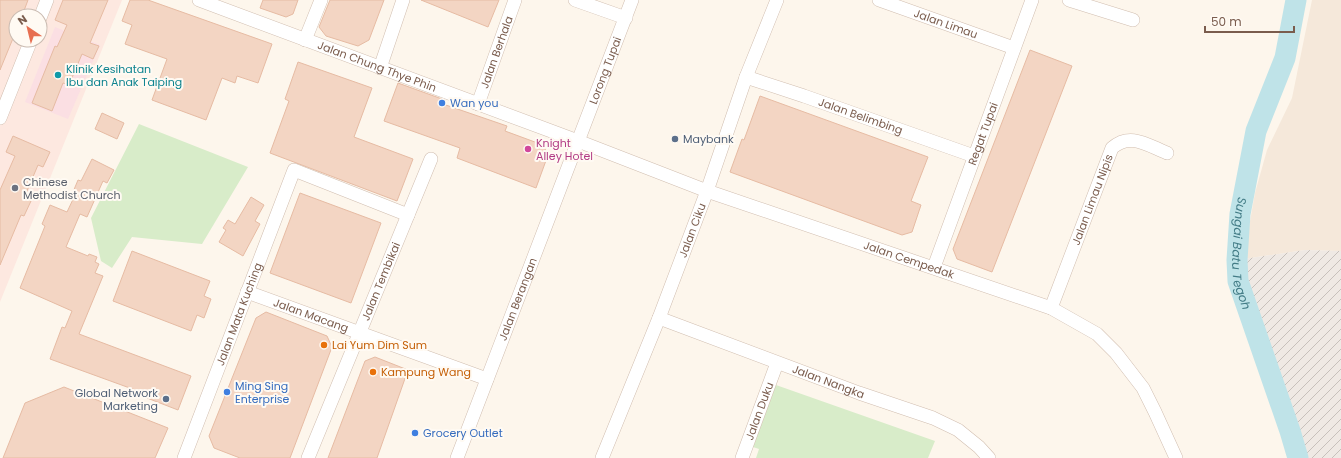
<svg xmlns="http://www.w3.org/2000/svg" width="1341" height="458" viewBox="0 0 1341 458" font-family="Poppins,sans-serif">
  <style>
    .residential { fill: #f5e8da }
    .commercial { fill: #fde8e0; fill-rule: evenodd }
    .industrial { fill: url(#industrial-furrows) }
    .medical { fill: #fbdfe3 }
    .green { fill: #d8ecc9 }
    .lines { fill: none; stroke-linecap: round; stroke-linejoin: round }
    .river { stroke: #bfe3e8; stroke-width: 21 }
    .building { fill: #f3d5c3; stroke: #e6bba3 }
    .minor-casing { stroke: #d1beb0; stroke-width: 14 }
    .minor { stroke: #fff; stroke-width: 13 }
    .culture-dot { fill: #0f9aa8; stroke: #fffaf3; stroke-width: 1.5 }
    .shop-dot { fill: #3f7fe0; stroke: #fffaf3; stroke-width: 1.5 }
    .service-dot { fill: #5c6f8a; stroke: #fffaf3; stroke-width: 1.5 }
    .hotel-dot { fill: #d1479c; stroke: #fffaf3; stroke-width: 1.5 }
    .worship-dot { fill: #6b7280; stroke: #fffaf3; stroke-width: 1.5 }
    .food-dot { fill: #e8710a; stroke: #fffaf3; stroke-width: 1.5 }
    .labels { text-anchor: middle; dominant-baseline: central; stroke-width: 4; stroke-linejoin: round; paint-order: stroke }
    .street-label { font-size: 11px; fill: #7a5c4d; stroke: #fffaf3 }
    .culture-label { font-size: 11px; fill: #0d838f; stroke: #fffaf3; text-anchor: start }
    .shop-label { font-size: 11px; fill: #366cbe; stroke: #fffaf3; text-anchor: start }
    .service-label { font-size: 11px; fill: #4e5e75; stroke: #fffaf3; text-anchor: start }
    .hotel-label { font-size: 11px; fill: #b23c85; stroke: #fffaf3; text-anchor: start }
    .worship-label { font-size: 11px; fill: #5b616d; stroke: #fffaf3; text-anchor: start }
    .food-label { font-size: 11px; fill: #c56008; stroke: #fffaf3; text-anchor: start }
    .water-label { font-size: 12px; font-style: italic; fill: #437c86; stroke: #fffaf3 }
  </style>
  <defs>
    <pattern id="industrial-furrows" width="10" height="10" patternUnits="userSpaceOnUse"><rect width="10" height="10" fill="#efe9e4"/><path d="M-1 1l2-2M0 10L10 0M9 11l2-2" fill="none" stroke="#c7c0bb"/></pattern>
  </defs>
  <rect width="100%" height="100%" fill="#fdf6ec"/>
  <!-- residential -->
  <path class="residential" d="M1312 0H1341V251L1305 250 1237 260 1247 238 1255 193 1267 150 1292 98Z"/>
  <!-- commercial -->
  <path class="commercial" d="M0 0H122L0 302ZM16 16H40V40H16Z"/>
  <!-- industrial -->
  <path class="industrial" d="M1305 250 1341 251V458H1298L1237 260Z"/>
  <!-- medical -->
  <path class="medical" d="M55 27 100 45 68 119 25 102Z"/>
  <!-- green -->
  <path class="green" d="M139 124 248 167 202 244 132 237 112 268 101 261 91 218Z
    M776 385 935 441 928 458H756L759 449 753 447Z"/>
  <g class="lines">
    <!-- river -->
    <path class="river" id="s1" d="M1296 0 1285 58 1256 131 1240 214 1237 260 1238 281 1290 431 1298 458"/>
  </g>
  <!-- building -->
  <path class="building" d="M0 0H28L22 16H16V31L0 70Z
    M63 0H108L90 43 99 46 93 59 82 54 69 85 63 83 52 111 32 103 55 46 57 47 67 25 55 20Z
    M130 0H148L272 44 258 83 237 76 235 83 222 78 206 120 152 100 167 59 125 44 132 25 122 21Z
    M263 0H298L293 14 286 17 260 8Z
    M330 0H384L369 40 358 46 326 36 319 27Z
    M421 0H499L488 27Z
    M1030 50 1072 66 992 272 957 259 953 249Z
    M298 62 372 88 354 137 413 159 397 201 270 153 289 101 285 99Z
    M398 83 442 99 440 103 507 126 505 131 543 145 548 155 536 188 457 158 460 148 384 121Z
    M760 96 928 157 911 201 921 205 912 232 902 235 730 172 742 139 744 140Z
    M102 113 124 123 117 139 95 129Z
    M13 136 50 152 43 167 38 165 24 198 31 201 24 216 21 215 0 265V190L15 156 6 152Z
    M92 159 114 170 107 183 103 181 87 217 80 214 66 247 88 256 89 254 97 257 95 262 99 264 95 273 103 276 79 334 191 376 178 410 147 398 149 395 50 359 62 327 65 328 72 311 20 288 45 226 42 224 50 205 67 212 76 193 73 192 78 180 81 181Z
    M300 193 381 223 351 303 270 273Z
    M251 197 264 205 255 221 260 224 243 256 219 242 226 230 223 228 228 220 235 224Z
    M132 251 210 281 204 296 211 299 204 318 197 315 191 331 113 301Z
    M266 312 327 336 332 347 290 458H240L214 448 209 436 256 318Z
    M375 357 408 370 377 458H328L365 361Z
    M64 387 168 428 155 458H3L25 403Z"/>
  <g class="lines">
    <defs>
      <g id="minor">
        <path id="s2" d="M199 0 578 141 707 191 1051 308 1097 334 1116 353 1143 388 1155 412 1176 458"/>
        <path d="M575 0 626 18"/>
        <path id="s3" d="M879 0 1014 48"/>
        <path d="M1069 0 1133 20"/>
        <path d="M40 18 47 0"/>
        <path d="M305 40 321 0"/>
        <path d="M380 68 403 0"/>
        <path id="s4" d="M746 77 804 96 974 156"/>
        <path id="s5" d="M478 104 515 0"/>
        <path d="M0 118 31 40"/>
        <path id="s6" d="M934 267 1032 0"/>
        <path id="s7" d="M247 292 487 379"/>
        <path id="s8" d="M1051 308 1112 148C1130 132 1147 145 1167 153"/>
        <path id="s9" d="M659 318 859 393 933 418 958 430 979 447 989 458"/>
        <path id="s10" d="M184 458 294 170 408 215"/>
        <path id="s11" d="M308 458 431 159"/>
        <path id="s12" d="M457 458 632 0"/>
        <path id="s13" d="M602 458 659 318 707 191 746 77 777 0"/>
        <path id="s14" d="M742 458 777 363"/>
      </g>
    </defs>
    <!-- minor casing -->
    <use href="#minor" class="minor-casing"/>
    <!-- minor -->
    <use href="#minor" class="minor"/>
  </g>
  <!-- markers -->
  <circle class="culture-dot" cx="58" cy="75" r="4"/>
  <g class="shop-dot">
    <circle cx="442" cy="103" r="4"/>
    <circle cx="227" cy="392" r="4"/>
    <circle cx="415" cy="433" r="4"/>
  </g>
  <g class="service-dot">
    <circle cx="675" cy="139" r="4"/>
    <circle cx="166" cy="399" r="4"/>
  </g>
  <circle class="hotel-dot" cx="528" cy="149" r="4"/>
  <circle class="worship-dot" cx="15" cy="188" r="4"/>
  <g class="food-dot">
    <circle cx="324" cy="345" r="4"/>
    <circle cx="373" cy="372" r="4"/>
  </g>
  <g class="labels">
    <!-- street labels -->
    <g class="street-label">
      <text stroke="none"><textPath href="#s3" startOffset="71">Jalan Limau</textPath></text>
      <text stroke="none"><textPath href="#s5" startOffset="55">Jalan Berhala</textPath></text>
      <text stroke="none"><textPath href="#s2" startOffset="190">Jalan Chung Thye Phin</textPath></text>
      <text stroke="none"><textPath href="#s12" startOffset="415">Lorong Tupai</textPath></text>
      <text stroke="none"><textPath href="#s4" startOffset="121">Jalan Belimbing</textPath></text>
      <text stroke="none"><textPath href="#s6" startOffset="142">Regat Tupai</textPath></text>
      <text stroke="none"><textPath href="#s8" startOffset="116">Jalan Limau Nipis</textPath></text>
      <text stroke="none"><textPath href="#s13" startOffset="245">Jalan Ciku</textPath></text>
      <text stroke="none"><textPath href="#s2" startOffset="756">Jalan Cempedak</textPath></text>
      <text stroke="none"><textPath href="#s11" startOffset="191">Jalan Tembikai</textPath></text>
      <text stroke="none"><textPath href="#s12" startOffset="170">Jalan Berangan</textPath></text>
      <text stroke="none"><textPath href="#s10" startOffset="154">Jalan Mata Kuching</textPath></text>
      <text stroke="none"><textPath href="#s7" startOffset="68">Jalan Macang</textPath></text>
      <text stroke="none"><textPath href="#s9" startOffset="181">Jalan Nangka</textPath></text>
      <text stroke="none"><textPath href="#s14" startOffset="50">Jalan Duku</textPath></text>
    </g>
    <!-- culture labels -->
    <g class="culture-label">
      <text x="66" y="69">Klinik Kesihatan<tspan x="66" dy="13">Ibu dan Anak Taiping</tspan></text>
    </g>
    <!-- shop labels -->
    <g class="shop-label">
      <text x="450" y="103">Wan you</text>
      <text x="235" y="386">Ming Sing<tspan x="235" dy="13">Enterprise</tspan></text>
      <text x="423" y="433">Grocery Outlet</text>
    </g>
    <!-- service labels -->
    <g class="service-label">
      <text x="683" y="139">Maybank</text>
      <text x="158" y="393" text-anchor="end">Global Network<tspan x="158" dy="13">Marketing</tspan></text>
    </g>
    <!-- hotel labels -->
    <g class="hotel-label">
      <text x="536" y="143">Knight<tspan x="536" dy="13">Alley Hotel</tspan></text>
    </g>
    <!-- worship labels -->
    <g class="worship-label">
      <text x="23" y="182">Chinese<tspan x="23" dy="13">Methodist Church</tspan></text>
    </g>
    <!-- food labels -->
    <g class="food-label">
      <text x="332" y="345">Lai Yum Dim Sum</text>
      <text x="381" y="372">Kampung Wang</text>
    </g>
    <!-- water labels -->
    <g class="water-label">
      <text stroke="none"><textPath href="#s1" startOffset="262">Sungai Batu Tegoh</textPath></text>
    </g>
  </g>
  <!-- north arrow -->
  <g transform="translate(28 28) rotate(325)"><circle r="19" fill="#fffaf3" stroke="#cabbb1"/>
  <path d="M0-3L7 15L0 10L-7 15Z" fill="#e76f51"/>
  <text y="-6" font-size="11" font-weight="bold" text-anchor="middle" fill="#7a5c4d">N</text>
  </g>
  <!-- scale -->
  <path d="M1205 26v6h89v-6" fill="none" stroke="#7a5c4d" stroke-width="2"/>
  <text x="1211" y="26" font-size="12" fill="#7a5c4d" stroke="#fffaf3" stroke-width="3" paint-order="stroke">50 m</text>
</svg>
